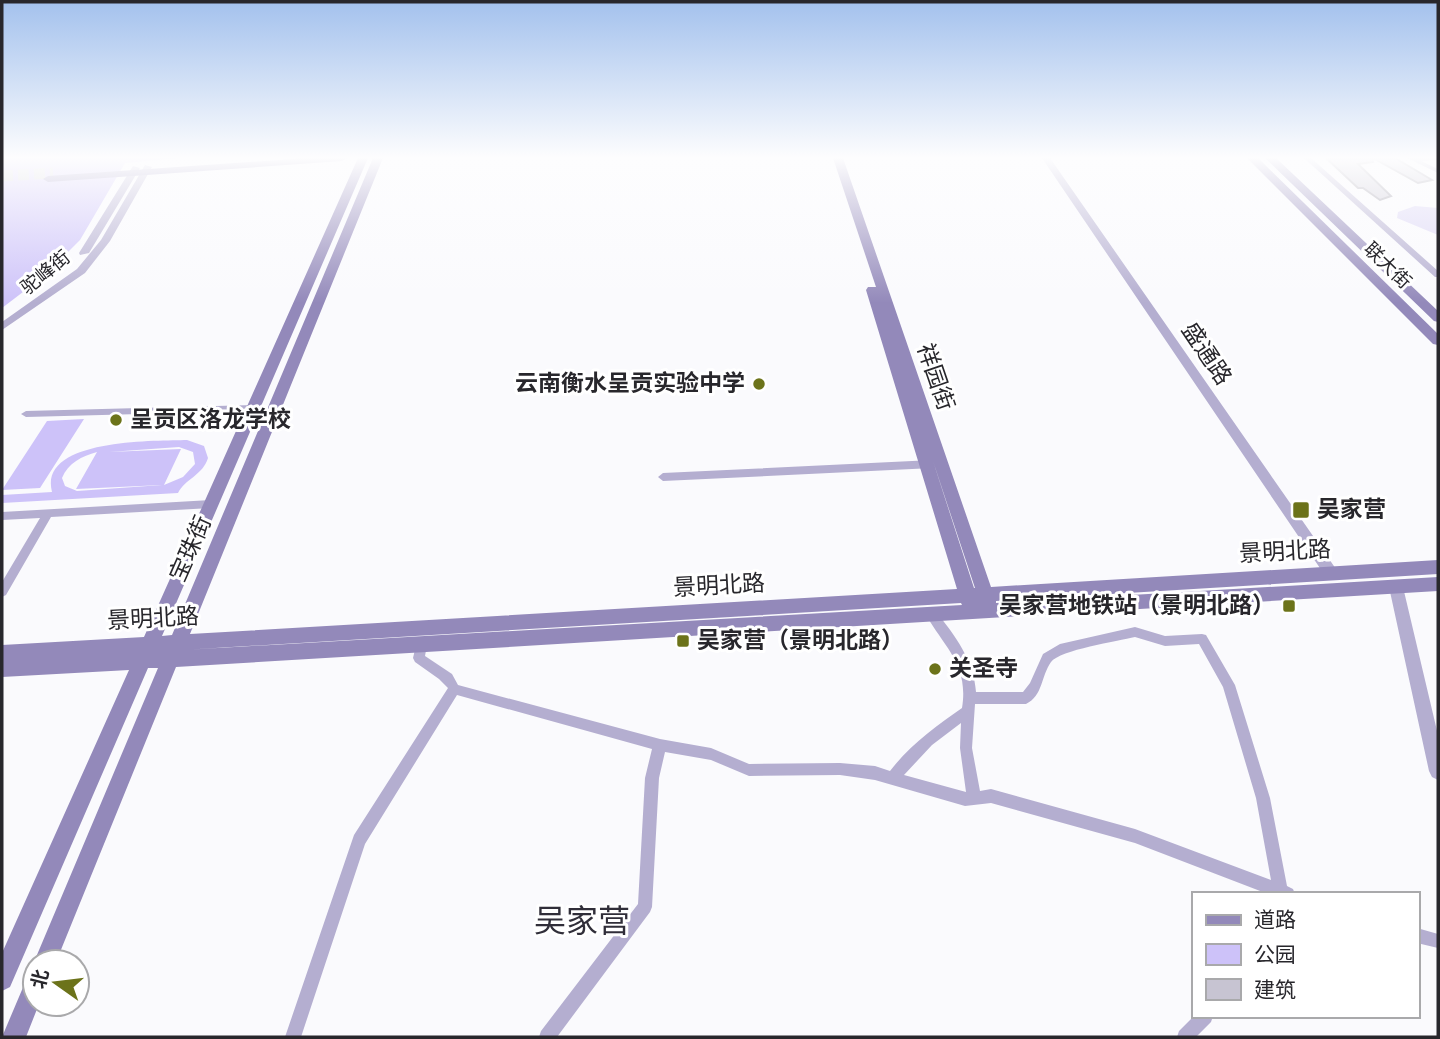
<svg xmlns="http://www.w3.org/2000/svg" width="1440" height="1039" viewBox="0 0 1440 1039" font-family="'Sofia Sans Condensed','Noto Sans SC',sans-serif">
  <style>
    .green { fill: #cdc2f9; fill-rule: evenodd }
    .water { fill: #dbd5f5 }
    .building { fill: #c7c4d2; stroke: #9794a1; stroke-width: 2 }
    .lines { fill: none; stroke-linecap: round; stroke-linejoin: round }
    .secondary-tunnel { stroke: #d0d0d3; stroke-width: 11; stroke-dasharray: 11 5; stroke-linecap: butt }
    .minor { fill: #b4aed0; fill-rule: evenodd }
    .tertiary { fill: #b4aed0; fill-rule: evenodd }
    .secondary { fill: #9389ba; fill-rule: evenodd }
    .poi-dot { fill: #6c731a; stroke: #fff; stroke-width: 2.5 }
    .labels { text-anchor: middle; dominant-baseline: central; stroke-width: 6; stroke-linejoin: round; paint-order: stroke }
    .far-street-label { font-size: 19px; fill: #28272c; stroke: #fff }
    .street-label { font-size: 23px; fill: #28272c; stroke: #fff }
    .poi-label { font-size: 23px; font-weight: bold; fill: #28272c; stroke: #fff; text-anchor: start }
    .near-quarter-label { font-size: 32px; fill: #302e39; stroke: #fff }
  </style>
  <rect width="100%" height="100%" fill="#fafafd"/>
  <!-- green -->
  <path class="green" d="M2 158H180L125 163 80 240 44 276 2 308Z
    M84 419 40 488 2 490 47 421Z
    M187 440 204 446 208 458C203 475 185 479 178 493L2 503V495L52 492C38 438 156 441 187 440ZM179 447 193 452 195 464 183 477 164 485 181 449 109 452ZM97 452 76 489 162 485 77 491 65 486 62 478C68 463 82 456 97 452Z"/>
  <!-- water -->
  <path class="water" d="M1415 206 1438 208V235L1397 218 1398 212Z"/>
  <!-- building -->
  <path class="building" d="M1326 158H1372L1373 162 1358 164 1391 196 1380 200 1363 188H1358Z
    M1373 158H1395L1432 180 1418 183Z"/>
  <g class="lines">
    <!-- secondary-tunnel -->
    <path class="secondary-tunnel" d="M2 176 53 173"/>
    <!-- minor -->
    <path class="minor" d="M1304 158H1311L1438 271V277H1435Z
      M1407 158H1438V160L1421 161 1438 169V173Z
      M254 405 259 408 254 411 26 417 21 414 26 411Z
      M933 460 938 464 933 468 663 481 658 477 663 473Z
      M211 500 216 504 211 508 51 517 6 595 2 597V582L40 518 2 520V512Z
      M932 610 936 612C955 635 974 661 976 692H1023L1030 683 1043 654 1060 644 1135 627 1165 636 1202 634 1206 635 1235 685 1270 798 1287 886 1293 889 1295 894H1268L1135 843 991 803 965 806 875 780 840 775 749 776 711 760 665 752 659 778 652 907 650 912 557 1037H539L541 1031 638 904 645 778 652 749 457 695 365 844 301 1037H285L354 835 448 688 439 679 415 662 413 658 417 641 421 640 425 641 427 645 425 656 452 674 458 685 660 739 711 748 749 764 840 763 875 766 890 771C910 745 936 726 962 708 969 665 945 648 926 615L928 612ZM1135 637 1165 646 1199 644 1223 687 1256 798 1271 880 1135 829 991 789 980 791 972 748 975 704H1026C1043 696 1041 676 1051 662 1060 650 1118 641 1135 637ZM961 723 960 748 966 792 904 775 932 745Z
      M1417 928 1438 934V948L1417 943Z
      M1194 1016H1213L1211 1022 1196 1037H1177L1179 1031Z"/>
    <!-- tertiary -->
    <path class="tertiary" d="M1042 158H1050L1336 569 1338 573 1336 577 1331 579 1326 577Z
      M145 165 152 167 110 241 85 273 2 330V322L77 269 101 240Z
      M133 166 140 168 89 253 80 255 79 253Z
      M1396 581 1401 583 1403 587 1438 735V780L1432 777 1429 771 1389 587 1391 583Z"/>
    <!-- secondary -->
    <path class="secondary" d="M307 158H347L342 161 48 182 43 179 48 176Z
      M358 158H368L162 636 172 635 373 158H383L190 634 957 589 866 290 868 287H876L833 158H843L991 587 1438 560V574L996 601V603L1438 577V591L176 667 56 962H35V966L34 962 158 668H148L10 987 2 991V953L129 670 2 677V645L144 637ZM932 458 975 588H974ZM961 603 962 605 183 650Z
      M1247 158H1258L1438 334V345L1433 344Z
      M1265 158H1276L1438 311V322L1434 321Z
      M35 974V1004H39L26 1037H2L27 978Z"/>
  </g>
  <!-- sky -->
  <linearGradient id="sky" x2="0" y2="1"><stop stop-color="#a3c1ed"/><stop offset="0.52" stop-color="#fdfdfe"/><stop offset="1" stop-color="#fdfdfe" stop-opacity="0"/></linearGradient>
  <rect width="1440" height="303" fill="url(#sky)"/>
  <!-- markers -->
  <g class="poi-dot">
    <circle cx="759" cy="384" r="7"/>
    <circle cx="116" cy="420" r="7"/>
    <rect x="1292" y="501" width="18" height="18" rx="3.5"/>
    <rect x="1282" y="599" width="14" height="14" rx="3.5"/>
    <rect x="676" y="634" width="14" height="14" rx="3.5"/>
    <circle cx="935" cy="669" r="7"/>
  </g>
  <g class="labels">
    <!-- far-street labels -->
    <g class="far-street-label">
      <text transform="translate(1387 266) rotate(44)">联大街</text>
      <text transform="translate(46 273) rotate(-39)">驼峰街</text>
    </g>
    <!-- street labels -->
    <g class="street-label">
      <text transform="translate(1206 354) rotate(56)">盛通路</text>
      <text transform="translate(935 377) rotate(71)">祥园街</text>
      <text transform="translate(191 549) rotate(-66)">宝珠街</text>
      <text transform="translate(1285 552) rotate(-3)">景明北路</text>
      <text transform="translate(719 586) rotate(-3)">景明北路</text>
      <text transform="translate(153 619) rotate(-3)">景明北路</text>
    </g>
    <!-- poi labels -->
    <g class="poi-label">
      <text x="745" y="384" text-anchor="end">云南衡水呈贡实验中学</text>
      <text x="130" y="420">呈贡区洛龙学校</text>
      <text x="1317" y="510">吴家营</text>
      <text x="1275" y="606" text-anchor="end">吴家营地铁站（景明北路）</text>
      <text x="697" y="641">吴家营（景明北路）</text>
      <text x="949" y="669">关圣寺</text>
    </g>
    <!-- near-quarter labels -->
    <g class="near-quarter-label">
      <text x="582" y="922">吴家营</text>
    </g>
  </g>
  <!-- border -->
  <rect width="1440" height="1039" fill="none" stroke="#28272c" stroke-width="7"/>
  <!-- legend -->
  <rect x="1192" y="892" width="228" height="126" fill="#ffffff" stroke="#a9a9ab" stroke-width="2"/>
  <rect x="1206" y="915" width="35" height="10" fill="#9389ba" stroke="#a9a9ab" stroke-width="2"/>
  <text x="1254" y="927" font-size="21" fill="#28272c">道路</text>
  <rect x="1206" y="944" width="35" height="21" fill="#cdc2f9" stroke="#a9a9ab" stroke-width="2"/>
  <text x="1254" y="962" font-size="21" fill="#28272c">公园</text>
  <rect x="1206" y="979" width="35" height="21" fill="#c7c4d2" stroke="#a9a9ab" stroke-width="2"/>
  <text x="1254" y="997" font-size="21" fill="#28272c">建筑</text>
  <!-- north arrow -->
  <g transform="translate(56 983) rotate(284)"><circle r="33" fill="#ffffff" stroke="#a9a9ab" stroke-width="2"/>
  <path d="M0-5L12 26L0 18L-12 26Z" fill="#6c731a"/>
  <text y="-10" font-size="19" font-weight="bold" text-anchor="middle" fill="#28272c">北</text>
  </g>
</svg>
